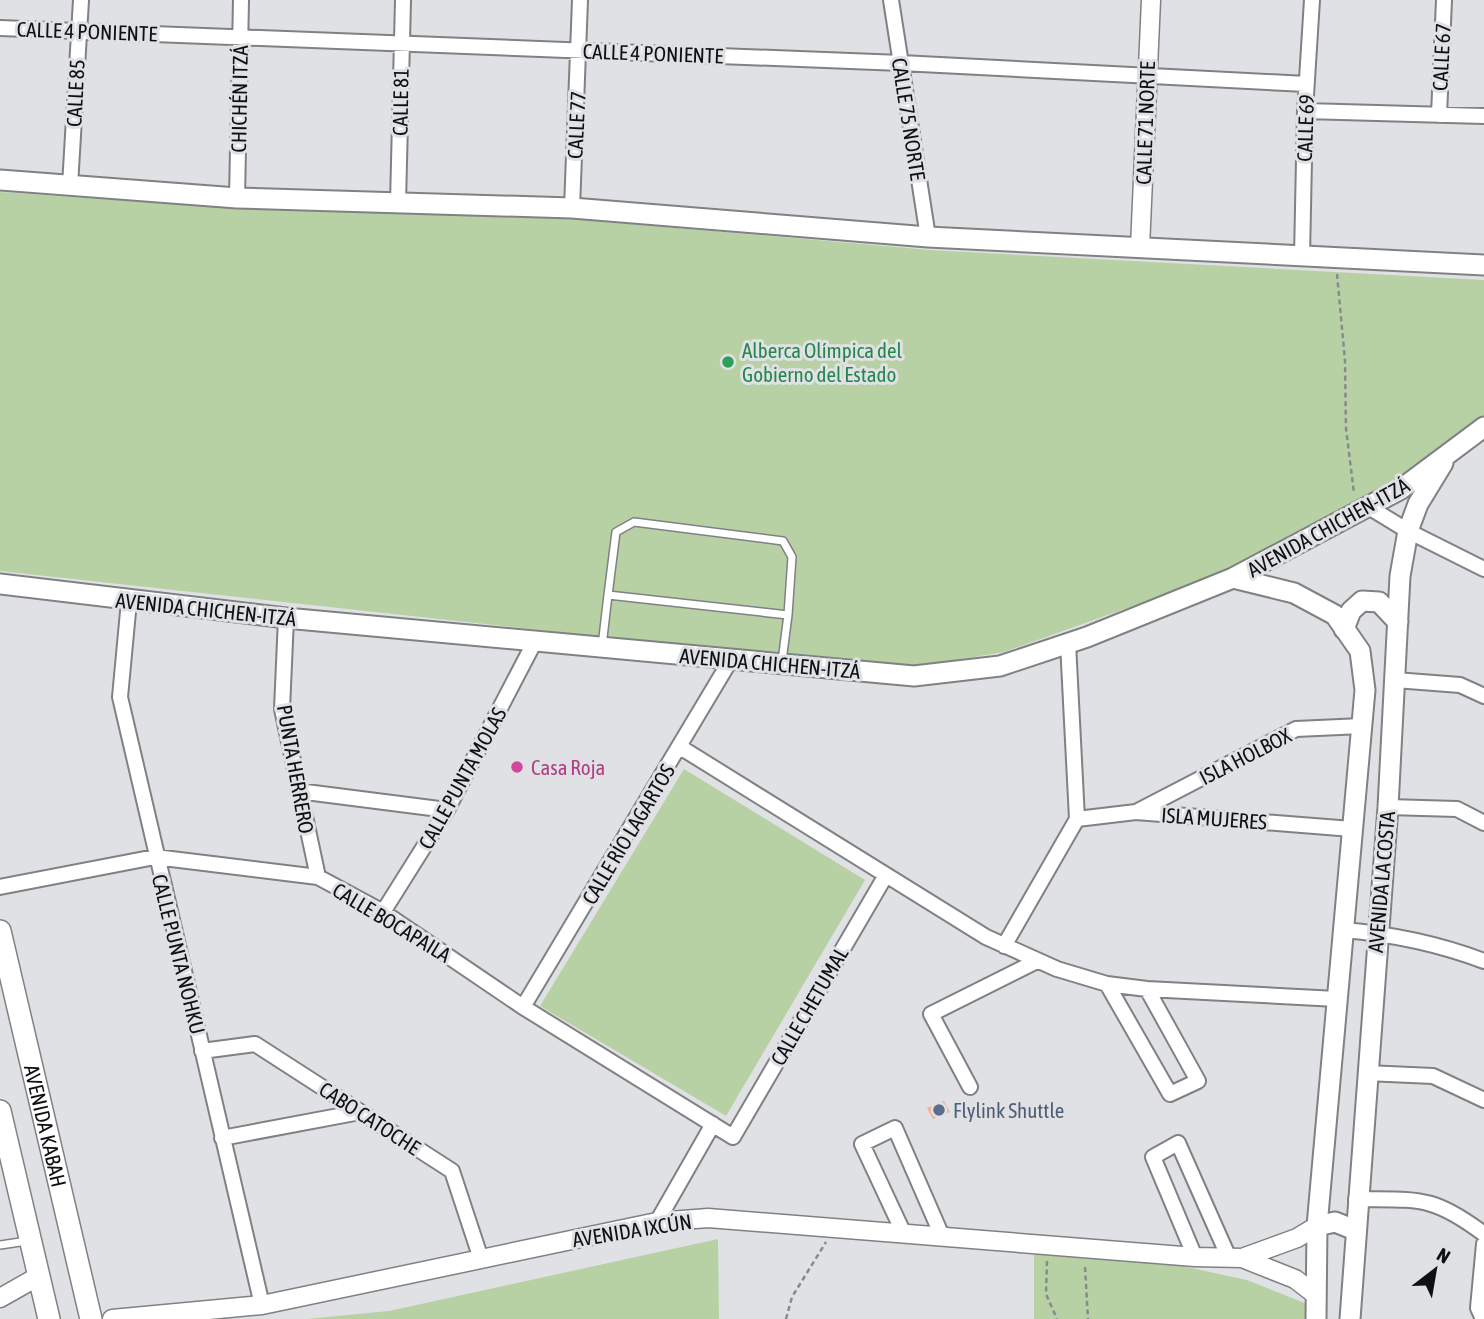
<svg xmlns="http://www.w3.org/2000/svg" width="1484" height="1319" viewBox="0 0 1484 1319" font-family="'Asap Condensed',sans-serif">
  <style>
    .green { fill: #b7d1a4 }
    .building { fill: #f5b198 }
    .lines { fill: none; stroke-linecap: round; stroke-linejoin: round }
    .service-casing { stroke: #7f8183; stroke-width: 10 }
    .minor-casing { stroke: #7f8183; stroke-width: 18 }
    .tertiary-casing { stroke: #7f8183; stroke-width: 21 }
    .secondary-casing { stroke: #7f8183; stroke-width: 23 }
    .primary-casing { stroke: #7f8183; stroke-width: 24 }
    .path { stroke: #888a8c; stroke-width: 2.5; stroke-dasharray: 5 3.5; stroke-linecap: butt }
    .service { stroke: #fff; stroke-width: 7 }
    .minor { stroke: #fff; stroke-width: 14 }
    .tertiary { stroke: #fff; stroke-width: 18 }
    .secondary { stroke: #fff; stroke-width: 19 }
    .primary { stroke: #fff; stroke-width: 21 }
    .leisure-dot { fill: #2e9e5b; stroke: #dfe1e4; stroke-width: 2.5 }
    .hotel-dot { fill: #d1479c; stroke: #dfe1e4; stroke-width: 2.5 }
    .service-dot { fill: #5c6f8a; stroke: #dfe1e4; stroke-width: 2.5 }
    .labels { text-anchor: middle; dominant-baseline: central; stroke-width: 6; stroke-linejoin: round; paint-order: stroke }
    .street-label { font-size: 21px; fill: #0f1011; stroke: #dfe1e4 }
    .leisure-label { font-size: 21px; fill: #27864d; stroke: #dfe1e4; text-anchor: start }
    .hotel-label { font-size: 21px; fill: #b23c85; stroke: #dfe1e4; text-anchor: start }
    .service-label { font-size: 21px; fill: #4e5e75; stroke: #dfe1e4; text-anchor: start }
  </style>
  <rect width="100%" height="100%" fill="#dfe1e4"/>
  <!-- green -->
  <path class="green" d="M0 192 245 209 574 219 930 250 1484 280V417L1370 496 1228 572 1004 652 914 667 604 637 0 571Z
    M684 769 865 880 726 1116 540 1006Z
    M718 1239 719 1319H307L389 1311Z
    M1034 1254 1182 1266 1247 1280 1312 1306 1311 1319H1034Z"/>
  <!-- building -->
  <path class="building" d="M944 1101 950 1112 933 1119 927 1108Z"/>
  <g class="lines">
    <defs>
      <path id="service" d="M608 595 616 532 634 522 783 541 792 557 788 615
        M602 646 608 595 788 615 782 661
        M0 1245 27 1241"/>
      <path id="minor" d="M891 0 928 237
        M0 28 901 63 1306 84
        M1305 111 1484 116
        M1439 115 1444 0
        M70 186 81 0
        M237 198 241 0
        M398 203 403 0
        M572 208 580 0
        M1302 257 1305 111 1312 0
        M1367 506 1408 531 1484 569
        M129 601 120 697 262 1305
        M286 618 282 709 318 877
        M1395 680 1460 685 1484 696
        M680 747 986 937 1057 969 1107 984 1147 989 1337 999
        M298 791 447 810
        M1388 807 1457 809 1484 823
        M1138 811 1296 729 1362 726
        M1077 819 1136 812 1352 829
        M0 887 155 857 318 877 383 912 523 1007 733 1137 886 875
        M383 912 447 810 535 641
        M1343 930C1391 934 1439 944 1484 961
        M1004 946 1077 819 1068 643
        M1107 984 1170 1094 1198 1081 1147 989
        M523 1007 730 661
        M202 1051 255 1044 452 1171 481 1259
        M1366 1073 1433 1076 1484 1100
        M970 1087 931 1014 1037 961
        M222 1138 360 1112
        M1356 1199C1419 1200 1432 1195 1484 1234
        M657 1222 713 1124
        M904 1234 862 1144 895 1128 942 1236
        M1195 1257 1153 1157 1178 1143 1229 1258
        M1483 1319 1478 1308 1484 1244"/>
      <path id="tertiary" d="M1140 247 1151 0
        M1242 1258 1295 1279 1316 1295
        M0 1298 39 1276
        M112 1319 262 1305 657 1222 708 1218 1195 1257 1242 1258 1297 1238 1317 1226"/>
      <path id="secondary" d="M0 180 237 198 572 208 928 237 1484 265
        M1233 578 1294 593 1335 615 1360 651 1365 690 1317 1226 1316 1319
        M0 584 286 618 914 676 1000 666 1087 637 1233 578 1401 489 1484 427
        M1344 629 1351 611 1362 601 1379 602 1398 622
        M1317 1226 1335 1222 1355 1230
        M1350 1319 1388 807 1400 576 1408 531 1418 504 1443 463"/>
      <g id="primary">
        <path id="s1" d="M0 931 91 1319"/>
        <path d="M0 1111 49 1319"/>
      </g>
    </defs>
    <!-- service casing -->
    <use href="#service" class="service-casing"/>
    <!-- minor casing -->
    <use href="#minor" class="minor-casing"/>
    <!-- tertiary casing -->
    <use href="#tertiary" class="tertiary-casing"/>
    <!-- secondary casing -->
    <use href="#secondary" class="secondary-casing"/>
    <!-- primary casing -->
    <use href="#primary" class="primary-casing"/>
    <!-- path -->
    <path class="path" d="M1337 274 1345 361 1346 429 1354 493
      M1047 1261 1046 1294 1057 1319
      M1085 1267 1088 1319
      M786 1319 792 1297 826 1242"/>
    <!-- service -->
    <use href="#service" class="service"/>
    <!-- minor -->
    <use href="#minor" class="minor"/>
    <!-- tertiary -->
    <use href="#tertiary" class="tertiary"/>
    <!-- secondary -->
    <use href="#secondary" class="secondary"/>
    <!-- primary -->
    <use href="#primary" class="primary"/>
  </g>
  <!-- markers -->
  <circle class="leisure-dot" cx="728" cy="362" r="7"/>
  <circle class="hotel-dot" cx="517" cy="767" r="7"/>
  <circle class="service-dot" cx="939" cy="1110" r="7"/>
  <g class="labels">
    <!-- street labels -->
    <g class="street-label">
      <text transform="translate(87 31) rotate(2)">CALLE 4 PONIENTE</text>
      <text transform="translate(653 53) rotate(2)">CALLE 4 PONIENTE</text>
      <text transform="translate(1441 57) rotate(-87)">CALLE 67</text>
      <text transform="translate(75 93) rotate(-87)">CALLE 85</text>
      <text transform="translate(239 99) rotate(-89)">CHICHÉN ITZÁ</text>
      <text transform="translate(400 102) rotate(-89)">CALLE 81</text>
      <text transform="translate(909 119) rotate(81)">CALLE 75 NORTE</text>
      <text transform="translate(1145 123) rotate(-88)">CALLE 71 NORTE</text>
      <text transform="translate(576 125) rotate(-87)">CALLE 77</text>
      <text transform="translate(1305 128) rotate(-88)">CALLE 69</text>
      <text transform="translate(1328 527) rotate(-29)">AVENIDA CHICHEN-ITZÁ</text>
      <text transform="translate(206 609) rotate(6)">AVENIDA CHICHEN-ITZÁ</text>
      <text transform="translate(770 663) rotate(5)">AVENIDA CHICHEN-ITZÁ</text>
      <text transform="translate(1245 756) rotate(-27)">ISLA HOLBOX</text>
      <text transform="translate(296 769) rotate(80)">PUNTA HERRERO</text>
      <text transform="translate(462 778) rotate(-61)">CALLE PUNTA MOLAS</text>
      <text transform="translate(1214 818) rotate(4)">ISLA MUJERES</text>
      <text transform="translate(628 834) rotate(-59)">CALLE RÍO LAGARTOS</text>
      <text transform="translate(1381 882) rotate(-85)">AVENIDA LA COSTA</text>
      <text transform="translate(392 922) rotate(31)">CALLE BOCAPAILA</text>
      <text transform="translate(179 954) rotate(76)">CALLE PUNTA NOHKU</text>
      <text transform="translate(809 1006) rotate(-60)">CALLE CHETUMAL</text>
      <text transform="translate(370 1118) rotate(33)">CABO CATOCHE</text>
      <text stroke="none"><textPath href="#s1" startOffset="200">AVENIDA KABAH</textPath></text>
      <text transform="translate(632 1230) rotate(-9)">AVENIDA IXCÚN</text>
    </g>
    <!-- leisure labels -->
    <g class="leisure-label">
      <text x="742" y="350">Alberca Olímpica del<tspan x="742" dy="24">Gobierno del Estado</tspan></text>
    </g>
    <!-- hotel labels -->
    <g class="hotel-label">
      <text x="531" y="767">Casa Roja</text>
    </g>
    <!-- service labels -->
    <g class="service-label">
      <text x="953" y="1110">Flylink Shuttle</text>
    </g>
  </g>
  <!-- north arrow -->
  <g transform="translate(1435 1270) rotate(31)" stroke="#dfe1e4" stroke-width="5" paint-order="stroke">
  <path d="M0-5L12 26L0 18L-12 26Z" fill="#0f1011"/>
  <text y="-10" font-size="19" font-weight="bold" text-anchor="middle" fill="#0f1011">N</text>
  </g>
</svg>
